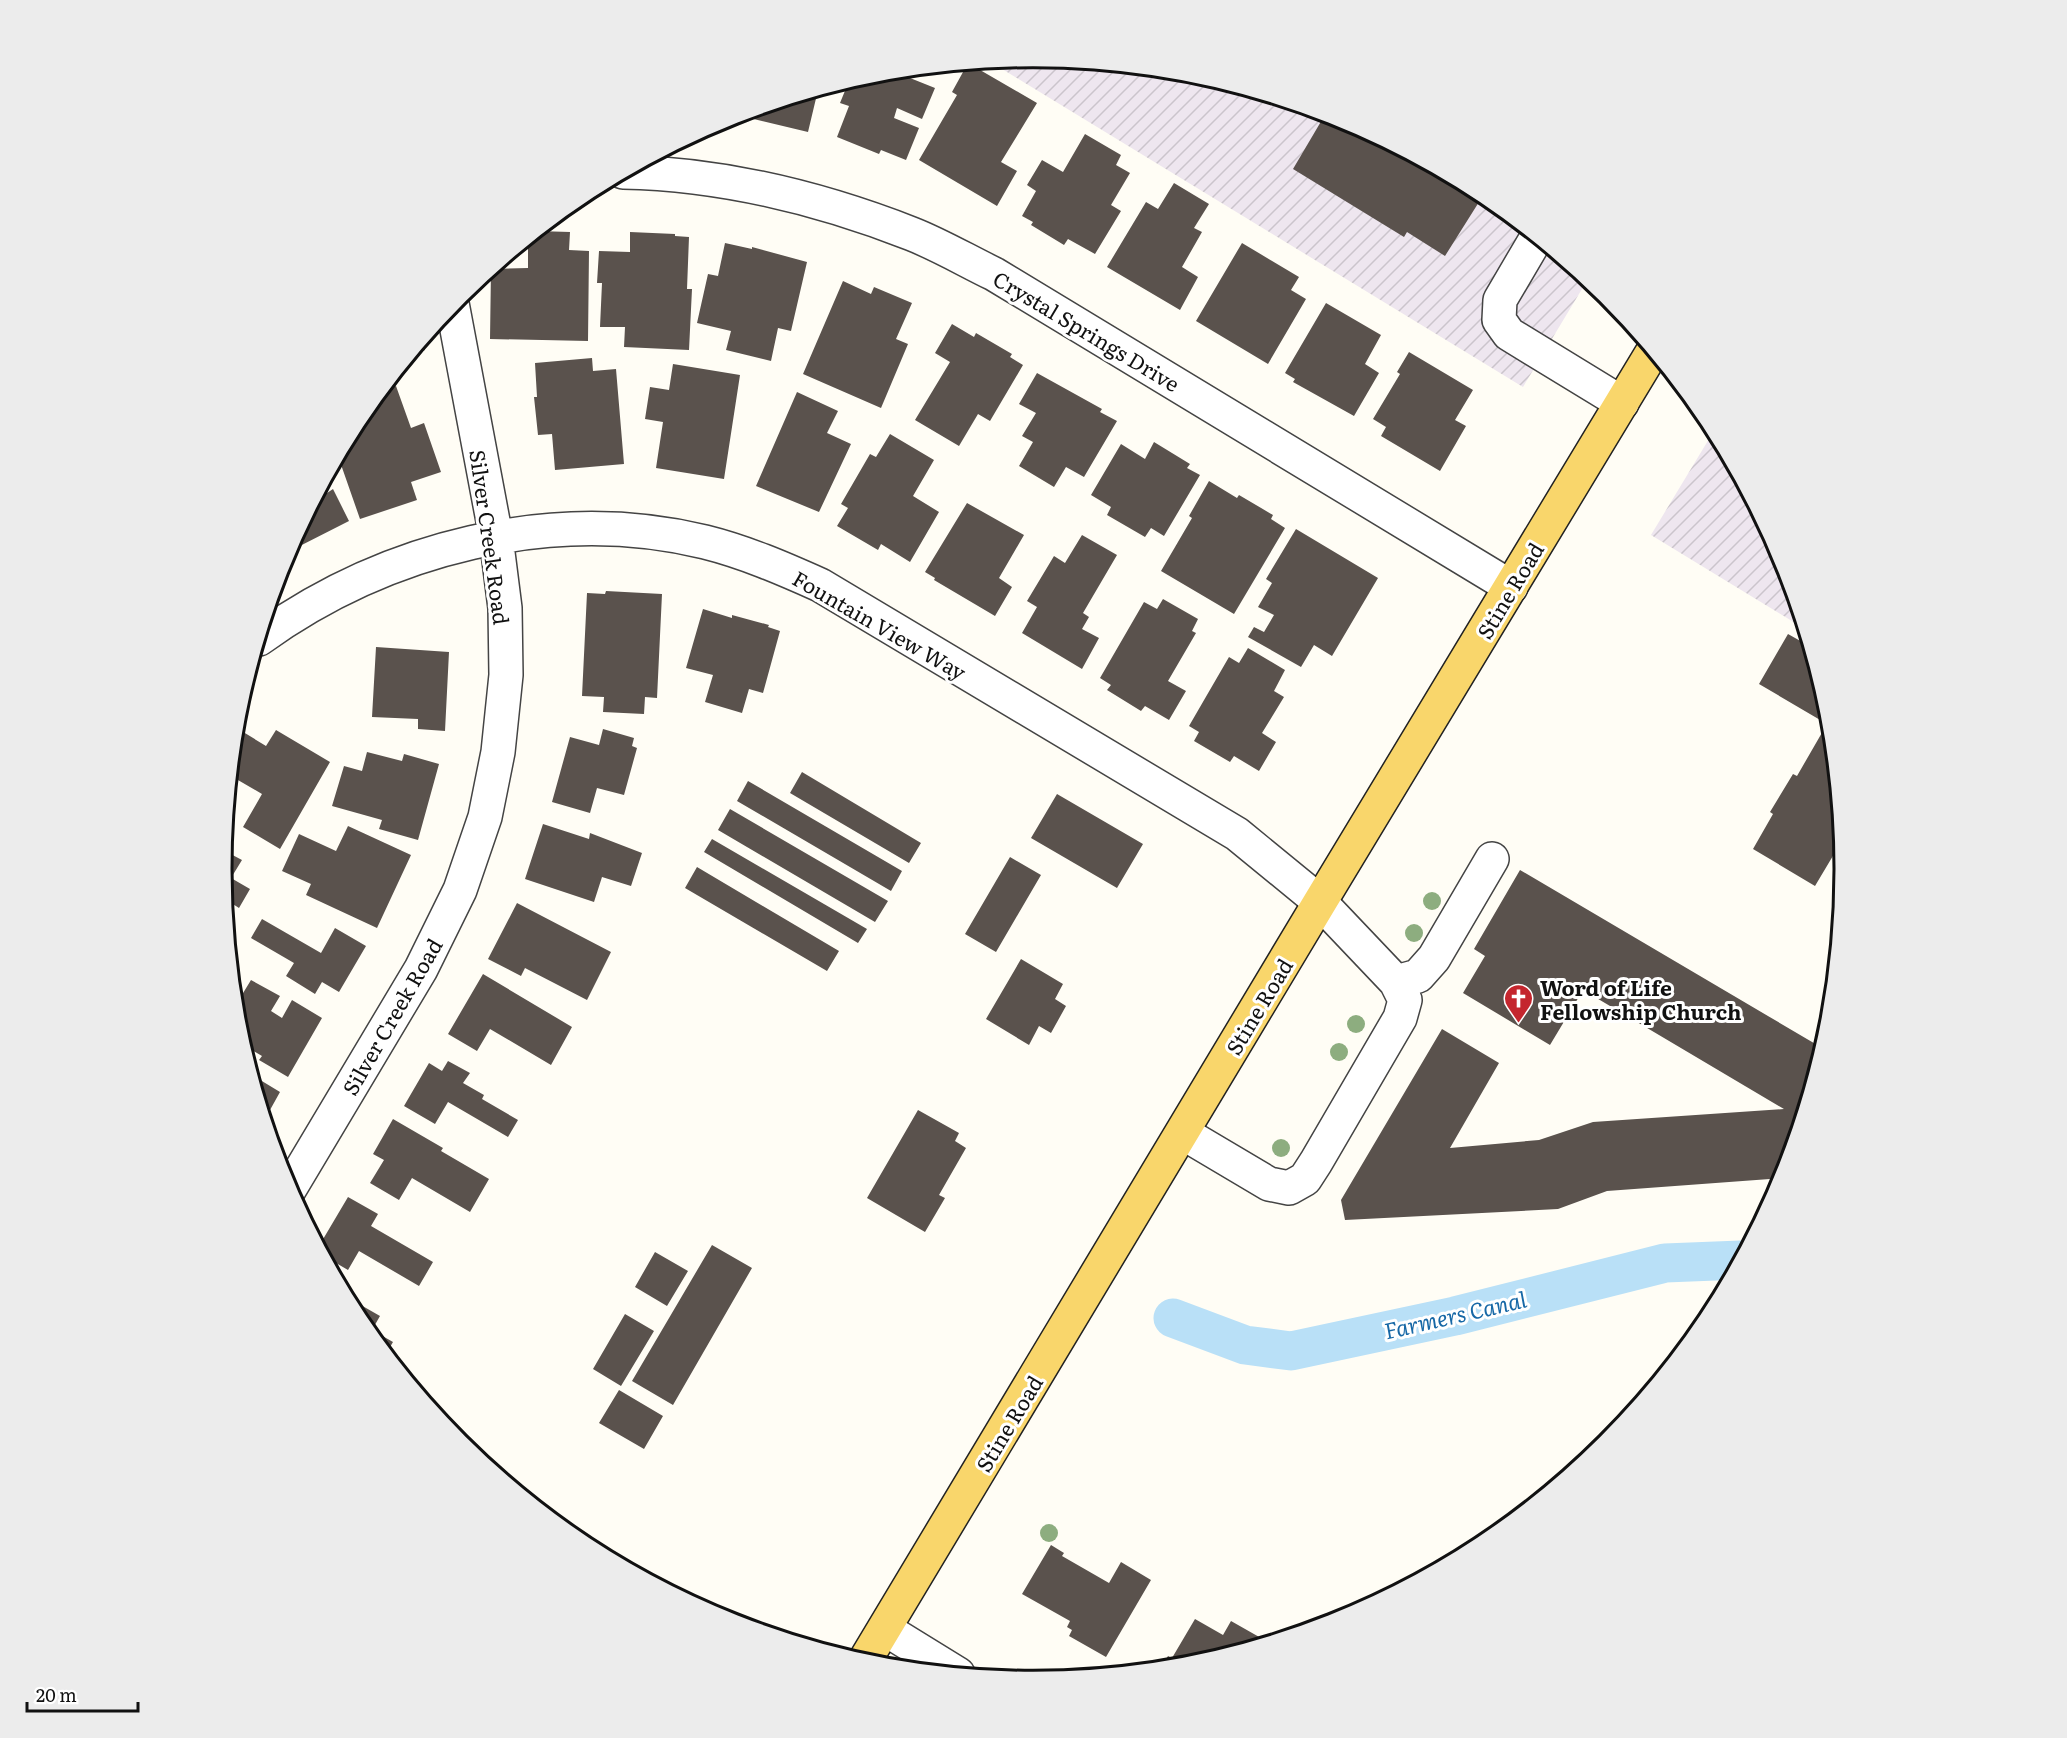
<svg xmlns="http://www.w3.org/2000/svg" width="2067" height="1738" viewBox="0 0 2067 1738" font-family="Literata,serif">
  <style>
    .industrial { fill: url(#industrial-furrows) }
    .lines { fill: none; stroke-linecap: round; stroke-linejoin: round }
    .canal { stroke: #b9e0f7; stroke-width: 39 }
    .building { fill: #5a524d }
    .minor-casing { stroke: #444; stroke-width: 36 }
    .major-casing { stroke: #222; stroke-width: 36 }
    .minor { stroke: #fff; stroke-width: 33 }
    .major { stroke: #f9d66b; stroke-width: 33 }
    .tree { fill: #8dad7f }
    .labels { text-anchor: middle; dominant-baseline: central; stroke-width: 6; stroke-linejoin: round; paint-order: stroke }
    .street-label { font-size: 21px; fill: #111; stroke: #fff }
    .poi-label { font-size: 21px; font-weight: bold; fill: #111; stroke: #fff; text-anchor: start }
    .water-label { font-size: 22px; font-style: italic; fill: #1768a6; stroke: #fff }
    .rim { fill: none; stroke: #111; stroke-width: 3 }
  </style>
  <defs>
    <pattern id="industrial-furrows" width="10" height="10" patternUnits="userSpaceOnUse" patternTransform="scale(1.5)"><rect width="10" height="10" fill="#eee6ef"/><path d="M-1 1l2-2M0 10L10 0M9 11l2-2" fill="none" stroke="#cbc4cc"/></pattern>
  </defs>
  <rect width="100%" height="100%" fill="#fffdf5"/>
  <!-- industrial -->
  <path class="industrial" d="M1034 57 1192 73 1345 119 1485 194 1588 279 1523 387 989 61Z
    M1715 429 1784 559 1805 629 1651 535Z"/>
  <g class="lines">
    <!-- canal -->
    <path class="canal" d="M1173 1318 1245 1345 1291 1351 1455 1316 1665 1263 1741 1260"/>
  </g>
  <!-- building -->
  <path class="building" d="M968 63 1037 103 1001 162 1017 171 997 206 919 160 957 95 952 92Z
    M914 69 910 78 935 88 922 119 897 108 894 118 919 128 906 160 881 150 879 154 837 137 849 106 840 103 849 81 875 73Z
    M818 90 808 132 737 115 769 105Z
    M1326 113 1345 119 1484 194 1445 256 1407 232 1404 237 1293 169Z
    M1085 134 1121 155 1116 165 1130 173 1111 205 1121 211 1095 254 1068 239 1064 245 1031 225 1033 222 1022 216 1036 191 1027 185 1042 160 1063 172Z
    M1174 183 1209 204 1194 228 1202 232 1182 267 1198 277 1180 310 1107 267 1146 202 1158 209Z
    M537 231 570 232 569 250 589 251 588 341 490 339 491 269 528 268V238Z
    M630 232 675 234V236L689 237 687 289H692L689 350 624 347 625 327H600L602 283H597L599 251 630 252Z
    M725 243 752 249V247L807 262 791 331 778 328 771 361 726 350 731 331 697 323 708 274 718 276Z
    M1242 243 1299 277 1291 290 1306 299 1268 364 1196 321Z
    M843 281 871 294 874 287 912 303 896 339 908 344 881 408 803 374Z
    M1326 303 1381 335 1365 364 1379 373 1354 416 1293 382 1295 379 1285 373Z
    M952 324 974 337 976 333 1012 354 1010 357 1023 365 990 421 978 414 959 446 915 420 950 362 935 353Z
    M421 341 425 350 410 355Z
    M1409 352 1473 390 1455 420 1466 426 1440 471 1381 436 1386 427 1373 419 1400 374 1397 372Z
    M592 358 593 371 616 369 624 464 555 470 552 434 538 435 534 397H537L535 363Z
    M673 364 740 375 724 479 656 468 663 422 645 419 650 387 669 390Z
    M1037 373 1102 409 1100 412 1117 421 1084 477 1066 467 1054 487 1019 466 1033 442 1022 436 1036 413 1019 404Z
    M396 386 411 428 424 423 441 472 411 482 417 500 360 519 338 456 359 418 380 391Z
    M797 392 838 411 827 433 851 444 819 512 756 486Z
    M890 434 934 460 913 496 939 512 910 562 881 544 878 550 837 526 848 508 841 504 870 454 876 457Z
    M1154 442 1190 464 1187 468 1200 475 1164 536 1151 528 1145 537 1107 515 1111 507 1091 495 1121 444 1145 459Z
    M1209 481 1237 498 1239 495 1273 515 1271 519 1285 528 1234 614 1161 571 1192 518 1189 516Z
    M323 485 327 493 333 489 349 521 286 553Z
    M967 503 1024 535 999 578 1012 587 995 616 934 580 935 578 925 572Z
    M1296 529 1378 578 1332 656 1314 645 1301 667 1248 637 1254 627 1264 632 1274 615 1258 607 1272 583 1266 579Z
    M1082 535 1117 555 1083 613 1089 617 1082 629 1099 638 1082 669 1022 633 1037 607 1027 601 1054 556 1065 563Z
    M606 591 662 594 657 698 645 697 644 714 603 712 604 697 582 696 587 593 605 594Z
    M1163 599 1198 619 1192 631 1196 633 1168 681 1186 691 1169 720 1145 706 1141 711 1107 690 1111 685 1100 678 1144 602 1157 609Z
    M703 609 732 618V615L769 625 768 627 780 631 763 693 749 689 742 713 705 702 713 675 686 668Z
    M1788 634 1811 647 1830 711 1843 839 1815 886 1753 849 1773 814 1770 812 1793 774 1797 776 1827 724 1759 684Z
    M376 647 449 652 445 731 418 729V719L372 717Z
    M1248 648 1285 670 1274 691 1284 697 1262 733 1276 742 1259 771 1234 756 1230 762 1194 741 1199 732 1189 726 1229 657 1239 663Z
    M235 727 266 746 276 730 330 762 280 849 243 827 262 794 231 776Z
    M603 729 634 738 632 746 637 748 624 795 597 788 590 813 552 802 570 737 599 745Z
    M367 752 402 761 404 754 439 764 418 840 379 829 382 820 332 806 344 766 362 771Z
    M802 772 921 843 909 863 790 793Z
    M748 781 902 871 891 891 737 801Z
    M1057 794 1143 844 1117 888 1031 838Z
    M730 809 888 901 875 922 718 830Z
    M543 824 589 839 590 833 642 853 631 886 602 877 594 902 525 879Z
    M348 826 411 855 377 928 306 895 311 884 282 871 299 834 336 851Z
    M712 839 867 929 858 943 704 852Z
    M223 850 242 860 231 878 250 889 239 908 225 899 222 869Z
    M1010 857 1041 875 996 952 965 934Z
    M697 867 839 951 827 971 685 888Z
    M1520 870 1824 1049 1784 1178 1607 1191 1558 1209 1345 1220 1341 1200 1442 1029 1499 1063 1450 1148 1539 1140 1593 1122 1784 1109 1583 990 1550 1045 1463 993 1485 956 1474 949Z
    M517 903 611 952 587 1000 525 968 521 976 488 959Z
    M262 919 321 953 335 928 366 946 339 992 322 982 315 994 286 976 294 963 251 938Z
    M1021 959 1063 984 1055 999 1066 1006 1051 1033 1039 1026 1029 1045 986 1019Z
    M483 974 572 1027 551 1065 490 1029 477 1051 448 1034Z
    M251 980 280 996 271 1011 282 1018 292 1000 322 1018 288 1077 259 1060 262 1056 245 1046 244 1049 237 1027 235 1002 237 1003Z
    M448 1061 470 1073 463 1083 484 1095 482 1099 518 1120 508 1137 448 1102 435 1124 404 1106 429 1063 442 1071Z
    M252 1075 280 1092 265 1119Z
    M918 1110 959 1133 955 1141 966 1148 939 1195 945 1198 925 1232 867 1198Z
    M393 1119 443 1148 441 1151 489 1179 470 1212 412 1178 399 1200 370 1183 384 1160 373 1154Z
    M348 1197 378 1214 371 1226 433 1262 419 1286 359 1251 348 1270 324 1256 319 1246Z
    M712 1245 752 1268 673 1405 632 1381Z
    M655 1252 688 1271 667 1306 635 1287Z
    M345 1296 380 1316 372 1330 393 1342 386 1354 358 1320Z
    M625 1314 654 1331 621 1386 593 1369Z
    M619 1390 663 1416 644 1449 599 1423Z
    M1051 1545 1064 1553 1062 1556 1109 1583 1121 1562 1151 1580 1106 1657 1069 1636 1072 1630 1067 1627 1070 1621 1022 1594Z
    M1195 1619 1223 1635 1231 1621 1268 1642 1192 1665 1160 1669 1168 1656 1172 1658Z"/>
  <g class="lines">
    <defs>
      <path id="minor" d="M623 172C722 174 820 198 912 234 940 245 967 261 994 274L1511 587
        M1537 237 1500 300 1499 320 1509 334 1622 403
        M259 639C385 548 552 505 705 542 745 552 782 568 820 585L1237 834 1320 902 1396 982 1405 1000 1400 1018 1316 1162 1305 1179 1289 1188 1269 1184 1183 1133
        M1396 982 1418 976 1434 958 1492 859
        M289 1190 421 969 460 890 485 817 498 752 506 675 505 608 496 537 452 303
        M885 1629 958 1674"/>
      <path id="major" d="M864 1662 1320 902 1653 351"/>
    </defs>
    <!-- minor casing -->
    <use href="#minor" class="minor-casing"/>
    <!-- major casing -->
    <use href="#major" class="major-casing"/>
    <!-- minor -->
    <use href="#minor" class="minor"/>
    <!-- major -->
    <use href="#major" class="major"/>
  </g>
  <!-- trees -->
  <g class="tree">
    <circle cx="1432" cy="901" r="9"/>
    <circle cx="1414" cy="933" r="9"/>
    <circle cx="1356" cy="1024" r="9"/>
    <circle cx="1339" cy="1052" r="9"/>
    <circle cx="1281" cy="1148" r="9"/>
    <circle cx="1049" cy="1533" r="9"/>
  </g>
  <!-- icons -->
  <defs>
    <symbol id="church-pin" viewBox="-11 -11 22 30"><path d="M0 17L-7.5 6A9.5 9.5 0 1 1 7.5 6Z" fill="#c4262e" stroke="#fff"/><path d="M-1.2-6h2.4v3.5h3.3v2.4h-3.3V6h-2.4V-.1h-3.3v-2.4h3.3Z" fill="#fff"/></symbol>
  </defs>
  <g fill-rule="evenodd">
    <use href="#church-pin" x="1502" y="982" width="33" height="45"/>
  </g>
  <g class="labels">
    <!-- street labels -->
    <g class="street-label">
      <text transform="translate(1087 330) rotate(31)">Crystal Springs Drive</text>
      <text transform="translate(491 537) rotate(82)">Silver Creek Road</text>
      <text transform="translate(1509 590) rotate(-59)">Stine Road</text>
      <text transform="translate(880 624) rotate(30)">Fountain View Way</text>
      <text transform="translate(1258 1006) rotate(-59)">Stine Road</text>
      <text transform="translate(391 1016) rotate(-60)">Silver Creek Road</text>
      <text transform="translate(1008 1423) rotate(-59)">Stine Road</text>
    </g>
    <!-- poi labels -->
    <g class="poi-label">
      <text x="1540" y="986">Word of Life<tspan x="1540" dy="24">Fellowship Church</tspan></text>
    </g>
    <!-- water labels -->
    <g class="water-label">
      <text transform="translate(1455 1314) rotate(-13)">Farmers Canal</text>
    </g>
  </g>
  <!-- crop -->
  <path d="M0 0H2067V1738H0ZM232 869a801 801 0 1 1 1602 0a801 801 0 1 1-1602 0Z" fill="#ececec" fill-rule="evenodd"/>
  <path class="rim" d="M232 869a801 801 0 1 1 1602 0a801 801 0 1 1-1602 0Z"/>
  <!-- scale -->
  <path d="M27 1702v9h111v-9" fill="none" stroke="#111111" stroke-width="3"/>
  <text x="36" y="1702" font-size="18" fill="#111111" stroke="#ffffff" stroke-width="4.5" paint-order="stroke">20 m</text>
</svg>
